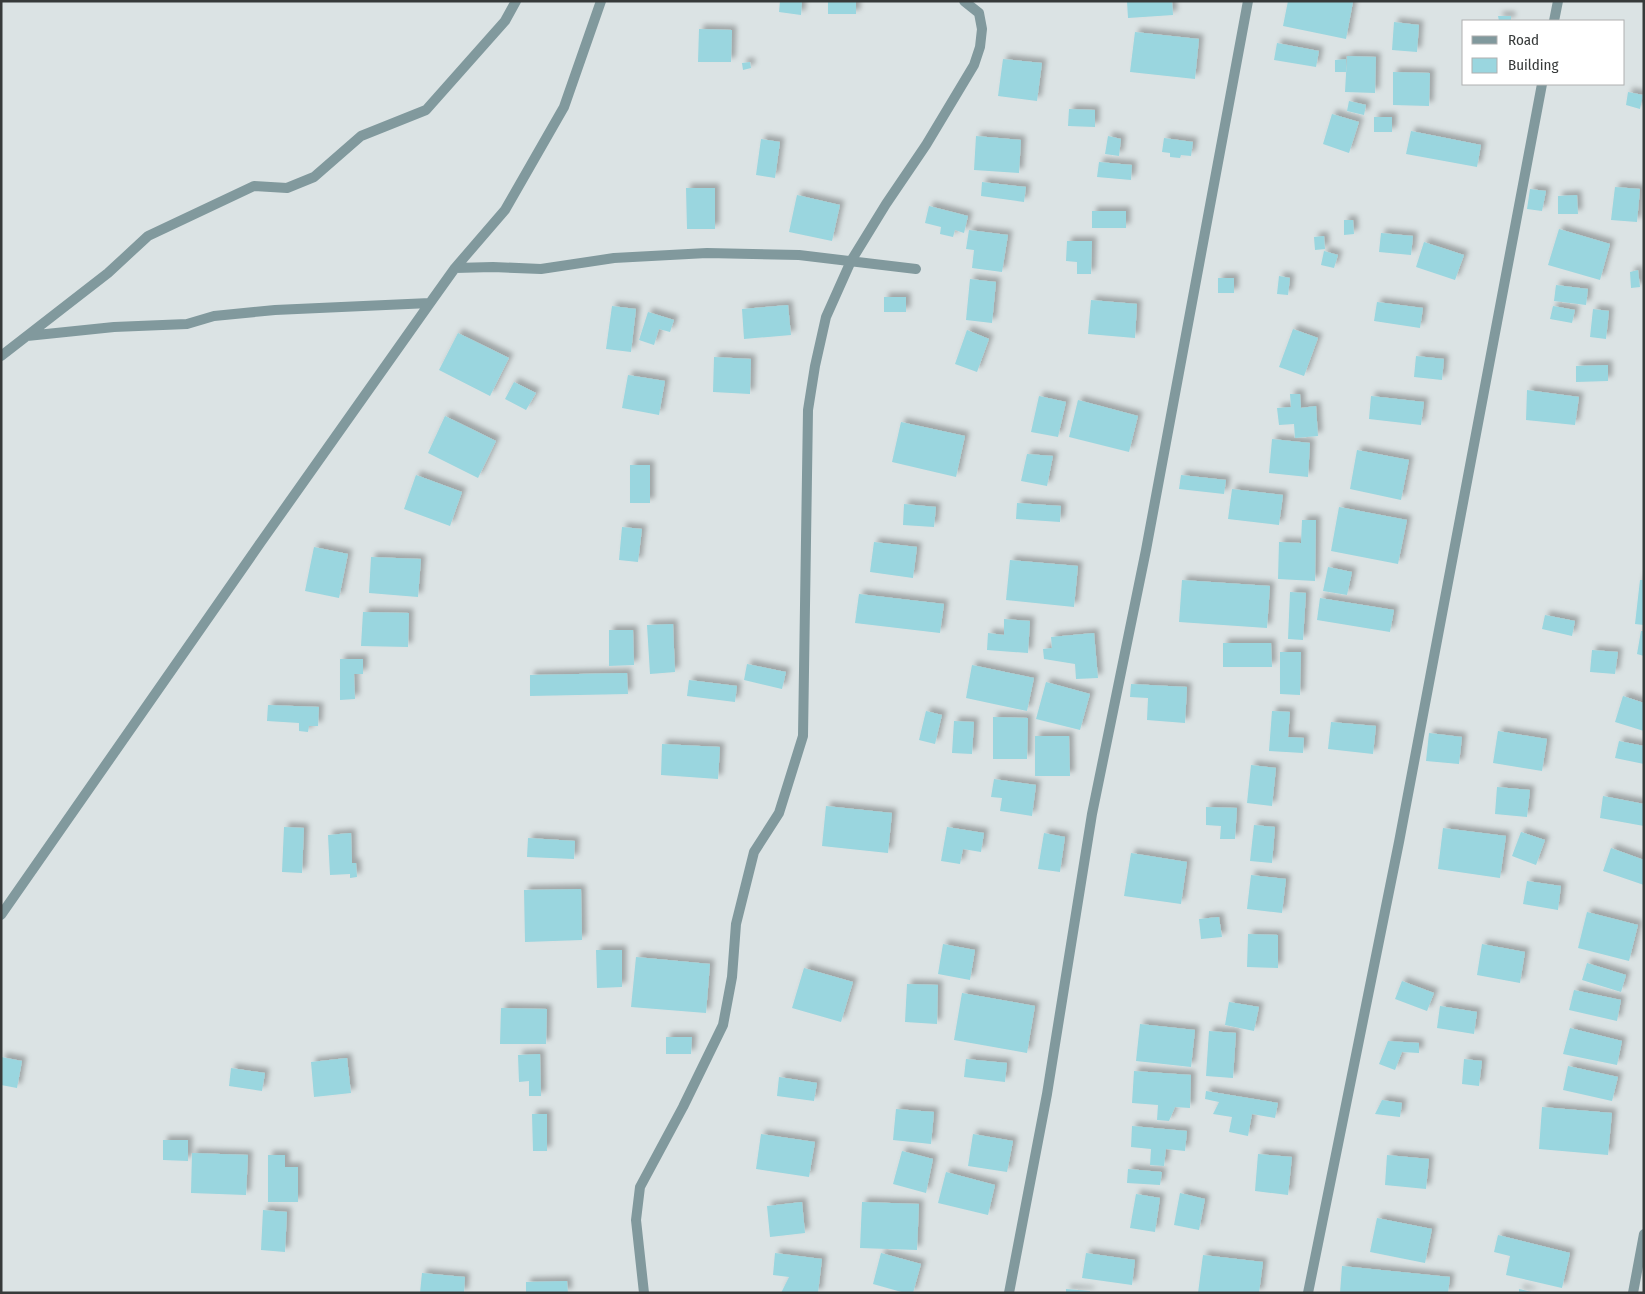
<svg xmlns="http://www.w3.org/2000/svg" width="1645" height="1294" viewBox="0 0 1645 1294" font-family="'Fira Sans Condensed',sans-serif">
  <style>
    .building { fill: #9ad6df; filter: url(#shadow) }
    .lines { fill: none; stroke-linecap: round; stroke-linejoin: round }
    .minor { stroke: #81999d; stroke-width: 10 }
  </style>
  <defs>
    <filter id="shadow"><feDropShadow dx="4.5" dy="-4.5" stdDeviation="2.5" flood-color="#0004"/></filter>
  </defs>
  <rect width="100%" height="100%" fill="#dbe3e4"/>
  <!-- building -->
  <path class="building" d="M780 1H802L801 15 779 12Z
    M828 1H856V14H828Z
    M1127 1H1172L1173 15 1128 18Z
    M1288 1 1353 2 1346 39 1283 26Z
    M1498 16H1511V21H1499Z
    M1394 22 1419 25 1417 52 1392 50Z
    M699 29 732 30 731 62H698Z
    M1135 32 1199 39 1195 79 1130 72Z
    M1277 43 1319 51 1316 67 1274 60Z
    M1347 56 1376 57 1375 93 1345 92Z
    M1003 59 1042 63 1037 101 998 96Z
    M1346 59V72H1335V60Z
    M750 62 751 68 743 70 742 63Z
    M1393 72 1430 73 1429 106 1393 105Z
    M1628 92 1643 95 1640 109 1626 105Z
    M1349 101 1366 105 1364 115 1347 111Z
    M1069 109 1095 110V127L1068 126Z
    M1332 114 1359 122 1349 153 1323 144Z
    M1374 117H1392V132H1374Z
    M1411 131 1481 145 1477 167 1406 154Z
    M976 136 1021 140 1019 173 974 170Z
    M1108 136 1121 139 1119 156 1105 154Z
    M1164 138 1193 142 1191 156 1181 155 1180 158 1170 157V153L1162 152Z
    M761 139 780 142 775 178 756 175Z
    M1099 162 1132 165 1131 180 1097 177Z
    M982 182 1026 187 1024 202 981 196Z
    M1615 187 1640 189 1637 222 1611 220Z
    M686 188H715V229H687Z
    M1530 189 1546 191 1542 211 1527 209Z
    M797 195 840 205 832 241 789 232Z
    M1577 195 1578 214H1558V196Z
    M929 206 968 216 964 233 955 230 953 237 940 234 941 227 925 223Z
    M1092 211H1126V228H1092Z
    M1344 220H1353L1354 234 1344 235Z
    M1559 229 1610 244 1600 280 1548 265Z
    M969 230 1008 235 1002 272 972 268 974 250 966 249Z
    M1381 233 1413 236 1411 255 1379 252Z
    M1324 236 1325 249 1315 250 1314 237Z
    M1067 241H1092L1091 274H1077V262L1066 261Z
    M1424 242 1464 255 1455 280 1416 267Z
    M1324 251 1338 255 1334 268 1321 265Z
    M1638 270 1640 287 1631 288 1630 272Z
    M1279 276 1290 278 1288 295 1277 294Z
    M1218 278H1234V293H1218Z
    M970 279 996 282 992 323 966 320Z
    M1556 285 1588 289 1586 305 1554 301Z
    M884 297H906V312H884Z
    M1091 300 1137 304 1135 338 1088 334Z
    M1377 302 1423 308 1420 328 1374 321Z
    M788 305 791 335 744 339 742 309Z
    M612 306 636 309 631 352 606 349Z
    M1553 306 1575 310 1572 323 1550 319Z
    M1593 309 1609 311 1606 339 1590 337Z
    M648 312 674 320 670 332 659 329 654 345 639 340Z
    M1293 329 1318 338 1304 376 1279 367Z
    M967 330 989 339 977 372 955 364Z
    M458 333 509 358 490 396 439 370Z
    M1416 356 1444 359 1442 380 1414 377Z
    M714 357 751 359 750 394 713 392Z
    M1608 365V381L1576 382V366Z
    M628 375 665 381 659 415 622 408Z
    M514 382 536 393 526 410 505 399Z
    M1527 390 1579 397 1575 425 1526 420Z
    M1290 394H1300L1301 408 1316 406 1318 436 1295 438 1294 424 1279 425 1277 408 1291 407Z
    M1039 396 1066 402 1058 437 1031 432Z
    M1371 396 1424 402 1421 425 1369 419Z
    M1078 400 1138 416 1129 452 1069 437Z
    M445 416 496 441 478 478 428 453Z
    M901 422 965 436 956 477 892 462Z
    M1272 439 1310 443 1308 477 1269 473Z
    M1357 450 1409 460 1401 500 1350 489Z
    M1027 454 1053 456 1047 486 1021 481Z
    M630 465H650V503H630Z
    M416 475 462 492 450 526 404 509Z
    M1181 475 1226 480 1224 494 1179 489Z
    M1232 489 1283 495 1279 525 1228 519Z
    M1017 503 1061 506 1060 522 1016 519Z
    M904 504 936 507 934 527 903 525Z
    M1339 507 1407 520 1398 564 1331 551Z
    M1302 520H1316L1315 581 1278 579 1279 542 1301 543Z
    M622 527 642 529 638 562 619 560Z
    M874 542 917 547 913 578 870 572Z
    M314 547 348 554 339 598 305 591Z
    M371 557 421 559 418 597 369 593Z
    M1010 560 1078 566 1074 607 1006 600Z
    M1328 567 1352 572 1347 595 1323 591Z
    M1182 580 1270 586 1267 628 1179 622Z
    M1640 580H1644V625L1635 624Z
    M1290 592 1306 593 1303 640 1288 639Z
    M859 594 944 604 940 633 855 623Z
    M1320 598 1394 610 1390 632 1317 620Z
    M363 612 409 613 408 647 361 646Z
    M1545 615 1575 621 1572 636 1542 629Z
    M1004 619 1030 621 1028 653 987 650 988 633 1004 635Z
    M673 624 675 672 650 674 647 625Z
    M609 630H633L634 665 609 666Z
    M1641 631H1644V656L1637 654Z
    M1094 633 1098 678 1076 679 1075 664 1044 659 1043 649 1052 648 1051 637Z
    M1223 643H1271L1272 667H1223Z
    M1592 650 1618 652 1615 674 1590 672Z
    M1280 652H1301L1300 695 1280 694Z
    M340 659H363V674H354L355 699 340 700Z
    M747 664 786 672 782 689 744 680Z
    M972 665 1034 678 1027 711 966 698Z
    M627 673 628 694 530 696V675Z
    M689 680 737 686 735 702 687 696Z
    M1046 682 1090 694 1080 730 1036 719Z
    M1131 684 1187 687 1185 723 1147 720 1148 698 1130 697Z
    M1623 696 1644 703V731L1615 722Z
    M268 705 319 707 318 726H309L308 732 299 731V723L267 721Z
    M926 711 942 715 935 744 919 740Z
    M1272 711 1290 712 1288 737 1304 738 1303 753 1269 751Z
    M993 717 1028 718 1027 759H993Z
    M954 721 974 722 972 754 952 753Z
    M1331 722 1376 726 1373 754 1328 749Z
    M1498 731 1547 739 1542 771 1493 763Z
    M1429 733 1462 737 1459 764 1426 761Z
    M1035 736H1069L1070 776H1035Z
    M1619 741 1644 746V764L1615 758Z
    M662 744 720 747 718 779 661 775Z
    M1251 765 1276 768 1272 806 1247 803Z
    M994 779 1036 785 1032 816 1000 811 1002 798 991 797Z
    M1497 787 1530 790 1527 817 1495 814Z
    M1603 796 1644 804V826L1600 818Z
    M826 806 892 813 888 853 822 846Z
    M1206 807 1237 808 1235 839H1220L1221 826 1206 825Z
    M1254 825 1275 827 1272 863 1250 861Z
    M284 827 304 828 302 873 282 872Z
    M947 827 984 833 981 852 963 849 960 864 941 861Z
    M1443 828 1506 836 1500 878 1438 869Z
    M1521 832 1545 840 1536 865 1512 856Z
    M351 833 352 863H356L357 877 350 878V874L330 875 328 835Z
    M1044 833 1065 837 1060 872 1038 869Z
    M528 838 575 841 574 859 527 857Z
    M1611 848 1644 860V885L1603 871Z
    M1131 853 1187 862 1181 904 1124 896Z
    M1251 875 1286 879 1282 913 1247 909Z
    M1527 881 1561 886 1558 910 1523 904Z
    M581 889 582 940 525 942 524 890Z
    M1587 912 1638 925 1629 961 1578 948Z
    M1219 917 1222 937 1201 939 1199 919Z
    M1248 934 1278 935V968L1247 967Z
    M943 944 975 950 970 980 938 974Z
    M1482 944 1525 952 1520 983 1477 975Z
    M596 950H622V987L597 988Z
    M636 957 710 964 706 1013 631 1007Z
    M1587 963 1626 975 1621 992 1582 980Z
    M804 968 853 982 841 1022 792 1008Z
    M1402 981 1434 993 1427 1011 1395 999Z
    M907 984 938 985 937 1024 905 1022Z
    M1574 990 1621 1000 1617 1021 1569 1010Z
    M962 993 1035 1006 1027 1053 954 1040Z
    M1229 1002 1259 1007 1254 1031 1225 1025Z
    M1440 1006 1477 1012 1474 1034 1437 1028Z
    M501 1008 547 1009 546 1044H500Z
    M1140 1024 1195 1030 1191 1067 1136 1061Z
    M1570 1028 1622 1041 1617 1065 1563 1054Z
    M1209 1031 1236 1033 1233 1078 1206 1076Z
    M666 1037H692L691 1054H666Z
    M1388 1041 1419 1043V1053L1402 1052 1395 1070 1379 1064Z
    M540 1054 541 1096H529V1081L519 1082 518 1055Z
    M1 1057 22 1061 17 1088 1 1085Z
    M347 1058 351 1093 314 1097 311 1062Z
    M966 1059 1007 1063 1005 1082 964 1077Z
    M1464 1059 1482 1061 1479 1086 1462 1084Z
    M1568 1066 1618 1077 1612 1101 1563 1090Z
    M231 1068 265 1073 262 1091 229 1086Z
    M1134 1071 1191 1075 1190 1108 1175 1107 1169 1121 1157 1120 1158 1105 1132 1103Z
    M779 1077 817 1083 814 1101 777 1096Z
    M1206 1091 1278 1103 1275 1118 1252 1114 1248 1136 1229 1132 1232 1117 1213 1114 1219 1102 1205 1099Z
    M1382 1100 1402 1103 1400 1117 1375 1114Z
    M1542 1107 1612 1113 1608 1155 1539 1149Z
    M896 1109 934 1112 931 1144 893 1140Z
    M532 1114H547V1151H533Z
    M1132 1126 1187 1131 1185 1151 1166 1149 1164 1166 1150 1165 1151 1149 1131 1147Z
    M761 1134 815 1142 809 1177 756 1169Z
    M973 1134 1013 1141 1007 1172 968 1166Z
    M163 1140H188V1161L163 1160Z
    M902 1151 933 1159 926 1193 893 1184Z
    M192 1153 248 1155 246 1195 191 1193Z
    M1258 1154 1292 1157 1288 1195 1255 1191Z
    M268 1155H285V1167H298V1202H268Z
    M1387 1155 1429 1159 1426 1189 1385 1185Z
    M1128 1169 1162 1172 1160 1185 1127 1183Z
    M946 1172 995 1185 988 1215 938 1203Z
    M1180 1193 1205 1199 1199 1230 1174 1225Z
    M1136 1194 1160 1198 1155 1232 1130 1228Z
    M802 1202 805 1233 770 1237 767 1206Z
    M862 1202 919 1204 917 1250 860 1248Z
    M263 1210 287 1212 285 1252 261 1250Z
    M1377 1218 1432 1229 1425 1263 1370 1252Z
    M1498 1235 1570 1253 1562 1288 1506 1275 1510 1256 1494 1252Z
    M775 1253 822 1259 818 1293H781L789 1277 773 1275Z
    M881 1253 921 1264 913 1293H905L873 1284Z
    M1086 1253 1135 1260 1132 1285 1082 1278Z
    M1203 1255 1263 1262 1259 1293H1198Z
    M1342 1266 1450 1277 1448 1293H1340Z
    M422 1273 465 1277 464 1293H420Z
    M567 1281 568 1293H526V1282Z
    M1066 1289 1090 1291V1293H1066Z
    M1519 1289 1532 1292V1293H1519Z"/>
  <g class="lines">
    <!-- minor -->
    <path class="minor" d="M1554 21 1558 1
      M455 268 493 267 541 269 614 258 707 253 799 255 916 269
      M27 336 114 327 187 324 214 316 275 310 430 303
      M1 356 108 273 148 236 254 186 287 188 314 177 361 136 426 110 505 21 516 1
      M1 915 261 542 430 303 455 268 505 210 564 107 601 1
      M644 1293 636 1220 640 1187 683 1107 723 1025 732 977 736 924 754 852 779 813 803 736 808 410 815 366 826 317 851 261 886 204 926 145 974 65 980 47 982 29 979 13 964 1
      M1009 1293 1047 1094 1092 814 1146 550 1248 1
      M1308 1293 1399 842 1542 84
      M1633 1293 1644 1234"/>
  </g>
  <!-- border -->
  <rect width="1645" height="1294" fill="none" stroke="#373a3a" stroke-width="5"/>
  <!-- legend -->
  <rect x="1462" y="20" width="162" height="65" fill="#ffffff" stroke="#afb0b0"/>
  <rect x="1472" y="36" width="25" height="8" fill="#81999d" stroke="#afb0b0"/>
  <text x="1508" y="45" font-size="15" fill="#373a3a">Road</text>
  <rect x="1472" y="58" width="25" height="15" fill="#9ad6df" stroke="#afb0b0"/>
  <text x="1508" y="70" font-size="15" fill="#373a3a">Building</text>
</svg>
